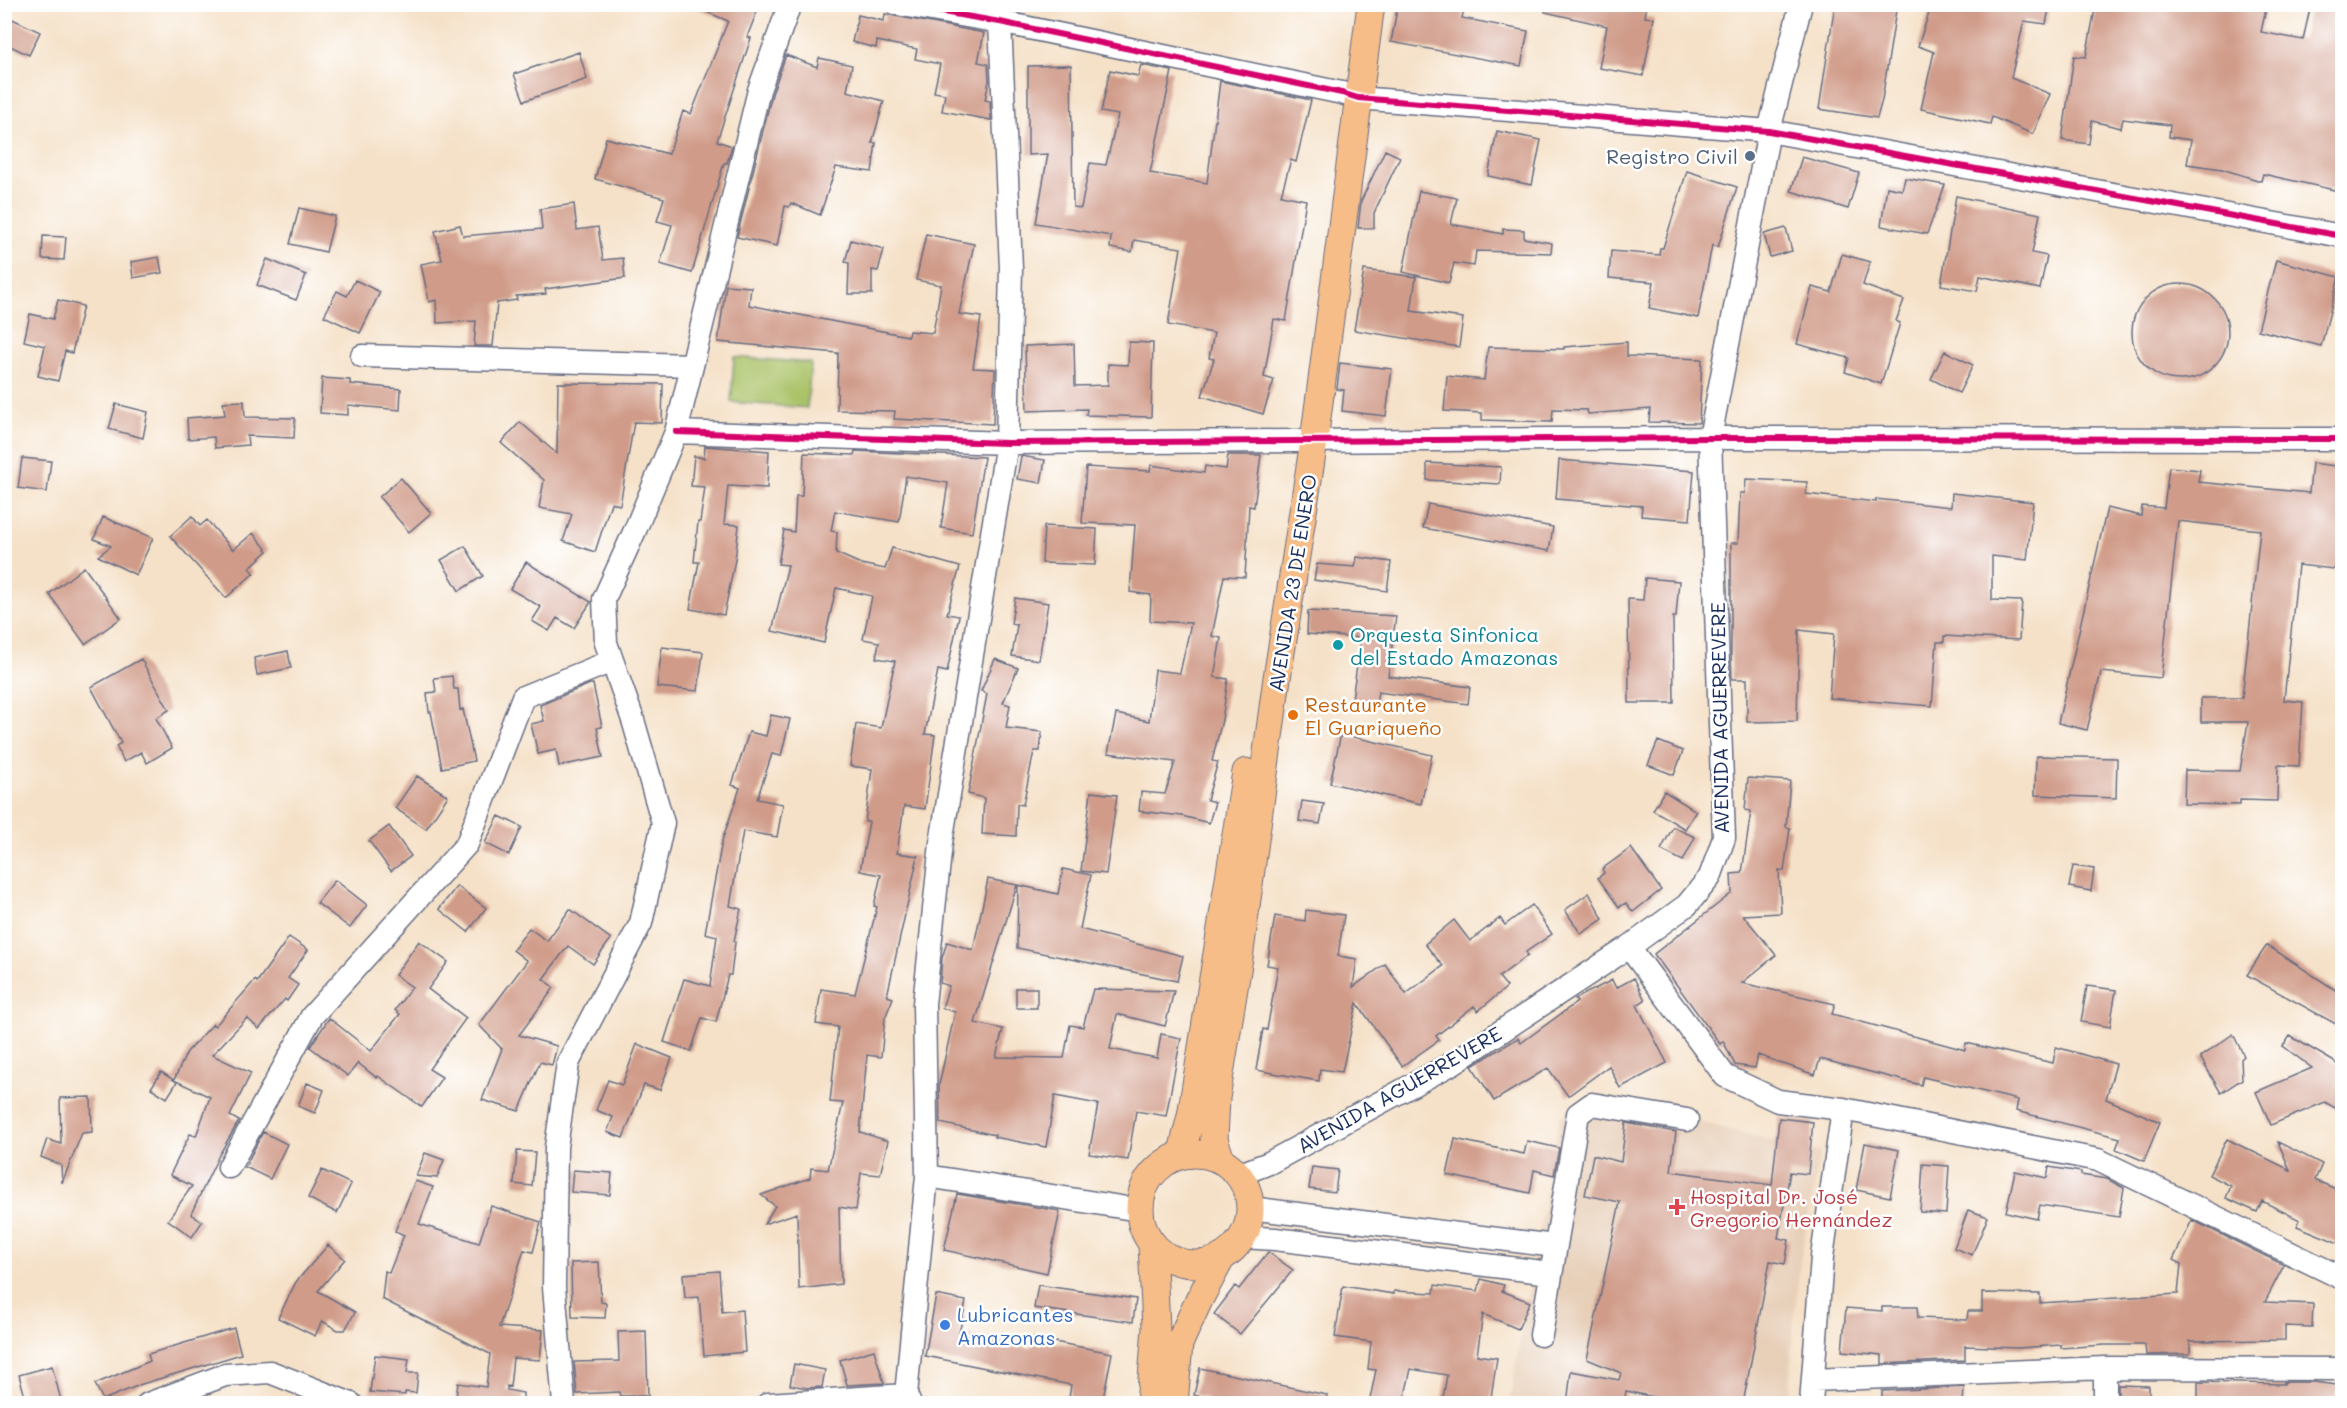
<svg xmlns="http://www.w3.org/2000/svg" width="2347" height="1408" viewBox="0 0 2347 1408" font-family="Mali,sans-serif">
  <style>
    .built { fill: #e7cfb8 }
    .green { fill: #aac268; stroke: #627863; stroke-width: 1.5 }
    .building { fill: #d09b89 }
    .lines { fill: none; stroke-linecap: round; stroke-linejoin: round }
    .minor-casing { stroke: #676d83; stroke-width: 25 }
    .major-casing { stroke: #676d83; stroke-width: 29 }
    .minor { stroke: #fff; stroke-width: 22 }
    .major { stroke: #f7bd88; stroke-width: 27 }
    .cycleway-casing { stroke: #fff; stroke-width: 10 }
    .cycleway { stroke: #d6006c; stroke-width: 6 }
    .service-dot { fill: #5c6f8a; stroke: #fff; stroke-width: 2 }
    .culture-dot { fill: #0f9aa8; stroke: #fff; stroke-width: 2 }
    .food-dot { fill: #e8710a; stroke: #fff; stroke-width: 2 }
    .health-dot { fill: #e0444e; stroke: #fff; stroke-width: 2 }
    .shop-dot { fill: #3f7fe0; stroke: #fff; stroke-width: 2 }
    .labels { text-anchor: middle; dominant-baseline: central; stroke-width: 5; stroke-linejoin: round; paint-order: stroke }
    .service-label { font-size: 20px; fill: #4e5e75; stroke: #fff; text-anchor: end }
    .street-label { font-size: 20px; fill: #1b2f5e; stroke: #fff }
    .culture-label { font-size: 20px; fill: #0d838f; stroke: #fff; text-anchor: start }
    .food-label { font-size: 20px; fill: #c56008; stroke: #fff; text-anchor: start }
    .health-label { font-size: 20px; fill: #be3a42; stroke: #fff; text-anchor: start }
    .shop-label { font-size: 20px; fill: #366cbe; stroke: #fff; text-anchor: start }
  </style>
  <rect width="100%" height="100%" fill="#fff"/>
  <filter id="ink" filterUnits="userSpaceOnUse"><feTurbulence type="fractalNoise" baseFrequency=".0167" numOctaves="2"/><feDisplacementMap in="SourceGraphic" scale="12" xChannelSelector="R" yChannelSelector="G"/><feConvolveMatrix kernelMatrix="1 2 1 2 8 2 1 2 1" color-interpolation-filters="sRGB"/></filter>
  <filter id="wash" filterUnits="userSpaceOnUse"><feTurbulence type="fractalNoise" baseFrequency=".008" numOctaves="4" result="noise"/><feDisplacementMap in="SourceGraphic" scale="24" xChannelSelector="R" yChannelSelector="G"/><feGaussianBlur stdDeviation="1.35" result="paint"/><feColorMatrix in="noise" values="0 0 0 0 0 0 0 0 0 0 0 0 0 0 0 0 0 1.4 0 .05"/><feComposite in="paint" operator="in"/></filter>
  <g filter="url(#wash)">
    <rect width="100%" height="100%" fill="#f5e1c8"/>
    <!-- built -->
    <path class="built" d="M1596 1095 1820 1153 1800 1261 1792 1338 1790 1403 1509 1404 1560 1117Z"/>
    <!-- green -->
    <path class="green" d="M734 357 811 363 807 408 731 402Z"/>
    <g id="blocks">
      <!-- building -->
      <path class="building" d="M688 4H760L747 37 751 38 717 141 732 146 727 163H724L692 273 660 264 672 225 657 221 664 198 595 179 606 138 669 154 683 111 691 114 728 21Z
        M1398 4H1465L1462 18 1528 31 1521 66 1391 42Z
        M1546 4H1647L1645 17 1654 18 1643 76 1599 68 1607 26 1545 12Z
        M1835 4H1897L1882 100 1877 118 1819 109Z
        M1932 4H2050L2046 24 2024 21 2011 78 2050 94 2033 134 1992 117 1990 124 1921 109 1934 52 1918 46Z
        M2096 4H2267L2261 32 2303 40 2311 4H2343V192L2263 174 2261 181 2222 169 2187 164 2191 140 2169 137 2170 125 2123 119 2121 128 2092 121 2089 144 2062 140 2074 56 2086 57Z
        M885 14 984 33 978 62 988 64 989 81 985 100 990 101 991 120 942 111 945 94 934 92 940 64 915 59 917 49 877 41 876 48 852 42 858 15 884 21Z
        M4 15 40 32 29 55 4 43Z
        M579 52 587 79 524 101 514 74Z
        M786 55 817 67 819 58 852 65 847 91 884 101 872 143H876L872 172 836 167 820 215 791 203 789 207 785 206 777 246 737 237 772 94Z
        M1071 65 1073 207 1081 208 1090 163 1106 165 1118 115 1101 112 1110 70 1138 76 1141 65 1172 71 1150 173 1207 183 1220 81 1311 100 1296 162 1291 160 1281 195 1306 200 1286 321 1274 319 1264 377 1274 380 1263 414 1202 396 1214 359 1209 358 1214 333 1168 325 1181 248 1134 240 1132 252 1110 248 1111 236 1036 223 1048 154 1028 155V66Z
        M1497 131 1541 140 1532 185 1488 176Z
        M1385 150 1400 157 1374 213V228H1358L1361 201Z
        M1802 157 1859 173 1848 209 1791 191Z
        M1687 171 1737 187 1718 247 1712 245 1698 318 1649 308 1654 282 1609 278 1611 251 1659 255 1660 248H1663Z
        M1905 178 1945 185 1927 234 1881 226 1887 187 1902 190Z
        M1419 191 1457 198 1451 224 1503 234V229L1524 230V238L1552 243 1551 253 1476 251 1474 266 1454 263 1449 283 1403 272Z
        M1956 196 2040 214 2032 253 2047 256 2040 289 1980 276 1977 291 1941 285Z
        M574 204 577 230 598 227 603 260 623 258 625 278 545 289 546 294 516 296 517 300 497 303 493 346H474L476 321 437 323 436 300 429 302 421 264 442 260 435 231 460 225 463 236 542 229 540 209Z
        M299 208 335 216 326 252 290 244Z
        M1786 228 1792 251 1770 257 1764 234Z
        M926 234 974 244 959 314 981 317 973 368 995 369 993 424 894 419 895 411 837 410 838 353 718 342 726 285 751 287 749 305 908 336 909 331 933 333 941 285 916 280Z
        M43 236 66 237 64 260 42 259Z
        M851 240 884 249 878 271 872 270V294H848L849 263 845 262Z
        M1842 254 1870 262 1863 285 1904 300 1896 321 1900 323 1881 384 1845 372 1849 358 1797 344 1812 287 1831 292Z
        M159 257 162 273 133 278 131 262Z
        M267 259 306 275 296 300 257 285Z
        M2276 260 2339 277 2321 346 2258 330Z
        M1364 270 1416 277 1411 311 1463 318 1459 347 1354 330Z
        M355 280 380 292 360 333 324 316 337 291 347 296Z
        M2132 332a48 48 0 1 1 96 0a48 48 0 1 1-96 0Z
        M58 300 83 306 72 353 65 351 58 381 38 376 45 346 24 341 30 314 53 319Z
        M1129 342 1153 343 1151 417 1086 415 1087 409 1027 411 1025 346 1074 344 1075 386 1108 385V364L1128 365Z
        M1627 342V356L1702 359 1699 423 1649 422 1650 409 1588 414 1587 410 1553 409 1552 422 1482 420V413L1444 411 1447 376 1484 380 1488 347 1564 349V347Z
        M1945 351 1973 365 1959 393 1931 379Z
        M1340 363 1392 369 1386 416 1342 411 1344 390 1337 389Z
        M322 378 350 380V384L401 389 400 410 348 405V415L320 413Z
        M558 383 663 384 662 423 634 422 620 505 611 503 595 552 563 541 572 514 539 508 544 480 501 443 520 422 557 454Z
        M244 401 245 417 295 418 294 438 247 436 248 445 215 448 214 437 188 439 187 418 225 415 223 402Z
        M116 404 148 412 143 438 109 429Z
        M705 446 769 451 767 488 728 486 724 524 739 525 735 560 724 615 690 609 699 562H694L698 522H700L705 487 691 486 694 456 704 458Z
        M855 451 984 457 972 533 941 528 948 483 906 476 899 522 835 511 831 531 837 532 836 553 861 564 885 569 892 548 960 567 947 614 959 616 947 672 938 670 925 734 935 735 925 809 904 806 897 853 918 856 887 996 893 998 885 1018 881 1057 867 1055 860 1132 888 1141 880 1175 861 1173 856 1210 839 1207 841 1284 799 1289 797 1213 764 1224 775 1206 761 1195 810 1178 811 1168 828 1170 843 1103 830 1102 838 1027 816 1024 821 989 855 994 877 907 874 906 881 875 860 871 869 822H865L872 769 850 766 856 724 881 728 895 661 876 658 879 642 863 639 872 596 836 588 824 643 772 631 788 565 778 564 784 530 794 532 796 496H802L804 453 854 455Z
        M1228 455H1261L1254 507 1249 506 1245 577 1224 576 1212 636 1221 638 1214 677 1228 679 1222 720 1212 761 1218 762 1207 800 1215 802 1209 823 1182 816 1139 811 1141 792 1165 794 1175 762 1108 753 1116 714 1149 721 1155 670 1180 673 1191 623 1150 621 1151 595 1130 592 1135 525 1082 523 1086 467 1150 471 1151 465 1204 473 1205 466 1226 469Z
        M1021 456 1045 460 1041 483 1017 479Z
        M22 458 51 461 47 492 18 488Z
        M1559 460 1694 471 1690 520 1641 516 1642 506 1556 499Z
        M1427 463 1501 467 1500 484 1427 480Z
        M2312 463 2343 467V570L2298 565 2284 700 2303 702 2299 766 2278 765 2277 801 2240 800V805L2184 804 2185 770 2240 771 2248 722H2201V698H2242L2260 530 2178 521 2161 678 2101 672 2087 730 2058 723 2107 508 2141 516 2142 506 2164 508 2169 467 2200 470 2198 482 2309 493Z
        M401 478 431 513 409 532 379 497Z
        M1746 479 1807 482 1806 494 1876 502V499L1951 507 1952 493 2033 502 2027 560 1992 556V600L2022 601 2019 640 1944 636V642H1937L1932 706 1829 698 1834 634 1799 630 1797 721 1747 722V679H1732L1731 654V543H1738L1740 493H1745Z
        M1428 504 1553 527 1549 551 1423 528Z
        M192 516 200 526 207 520 233 550 253 533 268 551 249 568 254 573 226 598 170 536Z
        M103 517 153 538 136 575 98 556 111 546 94 539Z
        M1044 526 1097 529 1095 565 1042 563Z
        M465 546 483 576 459 591 441 560Z
        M1357 557 1391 562 1387 591 1314 580 1317 564 1355 567Z
        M526 562 591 602 574 628 557 618 549 631 532 621 541 607 510 589Z
        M84 567 121 618 85 644 49 594Z
        M1645 578 1679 581 1676 617H1673L1674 703H1629L1628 599 1643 600Z
        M1015 598 1048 603 1039 660 1012 656 1017 625 1011 624Z
        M1308 611 1396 616 1388 676 1470 687 1468 704 1378 692 1376 703 1352 699 1361 638 1307 634Z
        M662 647 703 652 698 691 657 687Z
        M288 651 291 668 257 675 254 658Z
        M141 659 169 710 156 718 172 748 147 763 141 752 124 762 116 746 121 743 91 687Z
        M995 659 1018 668 1003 703 1010 705 1006 728 1042 732 1040 751H1034L1023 805 1017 804 1016 836 982 834 984 798 968 794 987 694 981 691Z
        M452 676 454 689H458L460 710 463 709 474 761 442 768 431 712H429L427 693 436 692 434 678Z
        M590 684H593L602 727 597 728 603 757 559 766 556 750 538 754 531 724 544 721 540 705Z
        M771 715 790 719 781 756 772 754 757 799 783 804 777 837 743 831 730 906 741 909 734 941 735 942 731 975H728L716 1022 702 1018 691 1051 664 1042 684 979 710 986 717 936 705 933 722 841 740 788 732 785 749 732 766 736Z
        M1341 734 1432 755 1421 804 1330 783Z
        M1658 741 1683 751 1674 775 1648 765Z
        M2036 756 2117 758 2116 798 2035 795Z
        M417 776 448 796 426 829 395 808Z
        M1748 778 1790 781 1786 827 1790 828 1784 871 1779 870 1781 913 1743 915 1776 955 1742 983 1835 1004 1832 1014 1965 1050 1966 1043 2053 1063 2056 1047 2116 1064 2106 1099 2160 1122 2144 1161 2116 1149 2120 1138 2016 1111 2018 1100 1923 1077 1921 1085 1820 1059 1815 1075 1758 1055 1755 1068 1735 1065 1723 1041 1720 1044 1654 954 1732 893 1731 874 1742 873 1751 811 1745 810Z
        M1664 791 1696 811 1685 829 1653 810Z
        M1091 792 1117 795 1106 874 1081 871Z
        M1302 801 1324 804 1320 824 1299 821Z
        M499 816 522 827 509 855 485 843Z
        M389 826 411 856 391 871 369 841Z
        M1673 827 1695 837 1683 861 1661 850Z
        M1631 848 1661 890 1633 912 1626 903 1619 907 1598 878 1604 873 1602 869Z
        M2073 866 2094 869 2091 891 2069 887Z
        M1063 869 1091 875 1080 929 1183 956 1177 981 1017 948 1018 885 1058 894Z
        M988 879 1017 885 975 1023 1003 1029 996 1057 1064 1058 1070 1025 1083 1027 1093 989 1174 991 1165 1026 1117 1014 1110 1049 1157 1058 1161 1034 1181 1038 1166 1116 1136 1111 1128 1160 1089 1154 1098 1104 1055 1096 1046 1147 994 1137 995 1135 940 1123 939 1085 955 1012 942 1008 949 986 940 983 942 958 947 942 973 950Z
        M335 880 367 905 350 928 317 903Z
        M457 886 486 908 468 932 439 909Z
        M1589 893 1603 919 1581 934 1565 910Z
        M1532 905 1552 934 1526 952 1528 955 1499 977 1507 987 1478 1011 1474 1006 1436 1036 1439 1040 1402 1066 1357 1003 1342 1072 1320 1069 1319 1081 1256 1070 1263 1029 1267 1030 1278 967 1267 965 1275 916 1305 921 1306 910 1344 915 1338 956 1357 959 1353 987 1385 964 1406 994 1443 966 1425 944 1454 920 1470 941 1500 918 1505 925Z
        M570 909 611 939 593 964 568 946 543 979 554 988 519 1035 557 1046 552 1065 540 1062 519 1111 482 1100 502 1049 479 1025 527 961 513 950 529 928 547 941Z
        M289 937 308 950 288 978 298 985 287 1001 285 999 259 1029 247 1018 212 1055 251 1073 230 1116 239 1121 219 1155 191 1214 202 1222 192 1237 168 1220 192 1186 170 1175 190 1134 196 1136 210 1097 174 1080 187 1052 213 1024 215 1026 255 980 257 982Z
        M419 941 448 962 428 989 466 1018 429 1069 442 1077 422 1107 378 1076 377 1078 358 1063 348 1076 310 1047 329 1018 371 1051 400 1014 395 1010 412 987 395 975Z
        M2267 945 2343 995V1028L2247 975Z
        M1634 978 1645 1000 1637 1005 1667 1063 1620 1088 1609 1066 1568 1096 1548 1068 1494 1101 1472 1066 1518 1038 1521 1043 1577 1002 1575 999 1612 980 1616 988Z
        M2087 986 2116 990 2110 1027 2081 1022Z
        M1016 988H1037V1008H1016Z
        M2233 1034 2244 1056 2241 1059 2242 1079 2221 1093 2200 1057Z
        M2290 1036 2343 1067V1096L2335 1108 2325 1102 2271 1125 2256 1092 2312 1068 2283 1046Z
        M637 1044 672 1058 660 1090 644 1085 623 1138 607 1132 613 1117 596 1110 608 1080 622 1085Z
        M161 1072 177 1082 167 1098 151 1088Z
        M307 1083 324 1090 315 1113 298 1106Z
        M91 1097 92 1132 82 1133 62 1183 61 1165 41 1157 47 1139 61 1144 60 1098Z
        M1779 1118 1813 1122 1808 1174 1790 1172 1778 1238 1789 1240 1785 1264 1770 1261 1743 1404H1661L1662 1399 1626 1391 1624 1404H1567L1571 1371 1619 1380 1621 1373 1587 1359 1620 1202 1585 1195 1593 1155 1621 1162 1626 1123 1676 1132 1671 1171 1772 1185Z
        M263 1132 287 1144 270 1179 245 1167Z
        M1455 1139 1524 1154 1527 1141 1559 1148 1554 1175 1534 1170 1530 1193 1447 1175Z
        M2227 1139 2290 1170 2278 1142 2322 1164 2315 1180 2343 1192V1245L2297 1226 2300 1220 2262 1201 2257 1212 2226 1198 2231 1186 2209 1175Z
        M1865 1143 1899 1150 1890 1197 1856 1190Z
        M517 1151 535 1152 532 1186 514 1184Z
        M425 1153 444 1160 437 1178 416 1176Z
        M1923 1164 1949 1166 1946 1214 1920 1212Z
        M1312 1167 1338 1170 1335 1192 1309 1189Z
        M2049 1167 2081 1172V1175L2107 1179 2124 1188 2119 1217 2040 1205 2037 1219 2006 1212 2015 1171 2047 1178Z
        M322 1170 351 1184 337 1213 308 1198Z
        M573 1170 612 1173 610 1195 571 1192Z
        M415 1181 433 1187 419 1224 479 1243 491 1206 541 1222 533 1252 524 1250 499 1327 543 1330 540 1360 513 1358 510 1387 507 1386V1390L523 1393V1404H455L458 1383 486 1387 490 1354 382 1299 385 1271 389 1273 404 1235 395 1231Z
        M957 1194 1060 1211 1047 1273 944 1250Z
        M1968 1210 1988 1217 1972 1255 1954 1248Z
        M2192 1220 2284 1265 2265 1302 2313 1304 2312 1327 2285 1326V1340L2190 1341V1354L2146 1355 2145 1345H2104L2061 1348V1345L2018 1348 1965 1346V1360L1882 1364V1355L1842 1351 1846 1308 1882 1311V1307H1917L1918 1318 1967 1320 1968 1311H1982V1293L2040 1294V1303L2178 1294 2181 1264 2173 1260Z
        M328 1245 345 1259 318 1291 355 1312 345 1330H338L322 1321 315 1336 278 1318 296 1282Z
        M1268 1252 1293 1270 1240 1334 1214 1314 1235 1286 1239 1289Z
        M599 1262 601 1302 606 1303 605 1318 572 1317 571 1263Z
        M719 1271 722 1312 742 1310 745 1352 704 1356 699 1297 685 1298 683 1274Z
        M1481 1279 1504 1285 1502 1291 1530 1302 1518 1329 1483 1314 1477 1355 1497 1358 1490 1404H1442L1447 1375 1411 1369 1403 1404H1369L1376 1370 1368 1369 1371 1342 1335 1337 1343 1286 1394 1294V1291L1434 1293 1435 1285 1478 1291Z
        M1038 1285 1136 1299 1133 1322 1034 1308Z
        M936 1295 966 1301 959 1334 1031 1348 1033 1338 1112 1353 1102 1404H1068L1071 1385 925 1356Z
        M234 1328 241 1354 142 1384 103 1400 95 1384 150 1361 148 1354Z
        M646 1331 648 1396H620L619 1392 577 1394 574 1362 619 1361 618 1332Z
        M874 1350 884 1383 847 1385 840 1360Z
        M375 1355 409 1359 407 1373H418L416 1393 405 1392V1395L370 1392Z
        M794 1364 825 1370 822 1387 807 1388 790 1385Z
        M52 1366 62 1404H27L19 1375Z
        M1200 1368 1327 1395 1326 1404H1205L1206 1398 1194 1395Z
        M2198 1382 2284 1384V1382H2313L2337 1385 2335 1404H2198Z
        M2118 1385 2149 1386V1404H2118Z
        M1964 1387 1963 1404H1882V1391Z"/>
    </g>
  </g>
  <g filter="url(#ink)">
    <use href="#blocks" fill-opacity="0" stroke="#676d83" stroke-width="1.5"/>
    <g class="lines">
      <defs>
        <path id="minor" d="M897 4 1000 22 1342 93 1358 98 1769 131 2342 236
          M362 356 692 365
          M676 432 1007 443 1710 438 2342 439
          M1629 947 1725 1076 1778 1101 1843 1109 2098 1160 2342 1278
          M229 1167 312 1016 467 844 523 697 612 661
          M1238 1175 1269 1163 1453 1063 1629 947 1687 905 1710 877 1724 838 1710 438 1769 131 1801 4
          M927 1176 1139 1210
          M1250 1208 1555 1246
          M1242 1237 1275 1239 1550 1273
          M1541 1335 1578 1114 1592 1104 1687 1120
          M2105 1368V1404
          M1813 1380 2105 1368 2342 1369
          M148 1404 225 1375 270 1372 351 1404
          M564 1404 554 1287 556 1147 568 1063 641 923 663 823 633 720 606 643 604 599 636 528 676 432 759 90 790 4
          M768 1404 906 1395
          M910 1404 906 1395 927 1176 924 1004 941 843 1007 443 1011 268 1000 22 997 4
          M1811 1404 1822 1257 1843 1109"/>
        <path id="major" d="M1140 1209a55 55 0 1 1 110 0a55 55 0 1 1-110 0Z
          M1181 1156 1191 1116 1246 772
          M1221 1160 1214 1139 1216 1098 1239 958 1277 678 1314 441 1371 4
          M1150 1404 1156 1328 1152 1244
          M1174 1404 1179 1344 1199 1300 1222 1257"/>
      </defs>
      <!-- minor casing -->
      <use href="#minor" class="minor-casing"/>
      <!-- major casing -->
      <use href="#major" class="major-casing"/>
      <!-- minor -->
      <use href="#minor" class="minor"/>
      <!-- major -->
      <use href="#major" class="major"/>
      <defs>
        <path id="cycleway" d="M897 4 1000 22 1342 93 1358 98 1769 131 2342 236
          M676 432 1007 443 1710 438 2342 439"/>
      </defs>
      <!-- cycleway casing -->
      <use href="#cycleway" class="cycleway-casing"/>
      <!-- cycleway -->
      <use href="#cycleway" class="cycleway"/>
    </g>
  </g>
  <!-- markers -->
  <circle class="service-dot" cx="1750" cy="156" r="6"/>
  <circle class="culture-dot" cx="1338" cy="645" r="6"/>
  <circle class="food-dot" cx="1293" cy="715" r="6"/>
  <path class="health-dot" d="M1674 1198h6v6h6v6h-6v6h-6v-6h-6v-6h6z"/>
  <circle class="shop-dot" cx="945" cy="1325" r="6"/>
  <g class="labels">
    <!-- service labels -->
    <g class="service-label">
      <text x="1738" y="156">Registro Civil</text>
    </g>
    <!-- street labels -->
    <g class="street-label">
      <text transform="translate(1292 583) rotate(-81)">AVENIDA 23 DE ENERO</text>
      <text transform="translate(1719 718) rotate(-91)">AVENIDA AGUERREVERE</text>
      <text transform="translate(1399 1089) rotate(-30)">AVENIDA AGUERREVERE</text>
    </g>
    <!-- culture labels -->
    <g class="culture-label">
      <text x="1350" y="634">Orquesta Sinfonica<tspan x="1350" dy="23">del Estado Amazonas</tspan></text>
    </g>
    <!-- food labels -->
    <g class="food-label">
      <text x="1305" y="704">Restaurante<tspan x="1305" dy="23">El Guariqueño</tspan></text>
    </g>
    <!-- health labels -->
    <g class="health-label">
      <text x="1690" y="1196">Hospital Dr. José<tspan x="1690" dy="23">Gregorio Hernández</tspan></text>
    </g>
    <!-- shop labels -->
    <g class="shop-label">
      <text x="957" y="1314">Lubricantes<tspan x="957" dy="23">Amazonas</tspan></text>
    </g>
  </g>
  <!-- margin -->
  <rect width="2347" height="1408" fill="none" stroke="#fff" stroke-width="24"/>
</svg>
